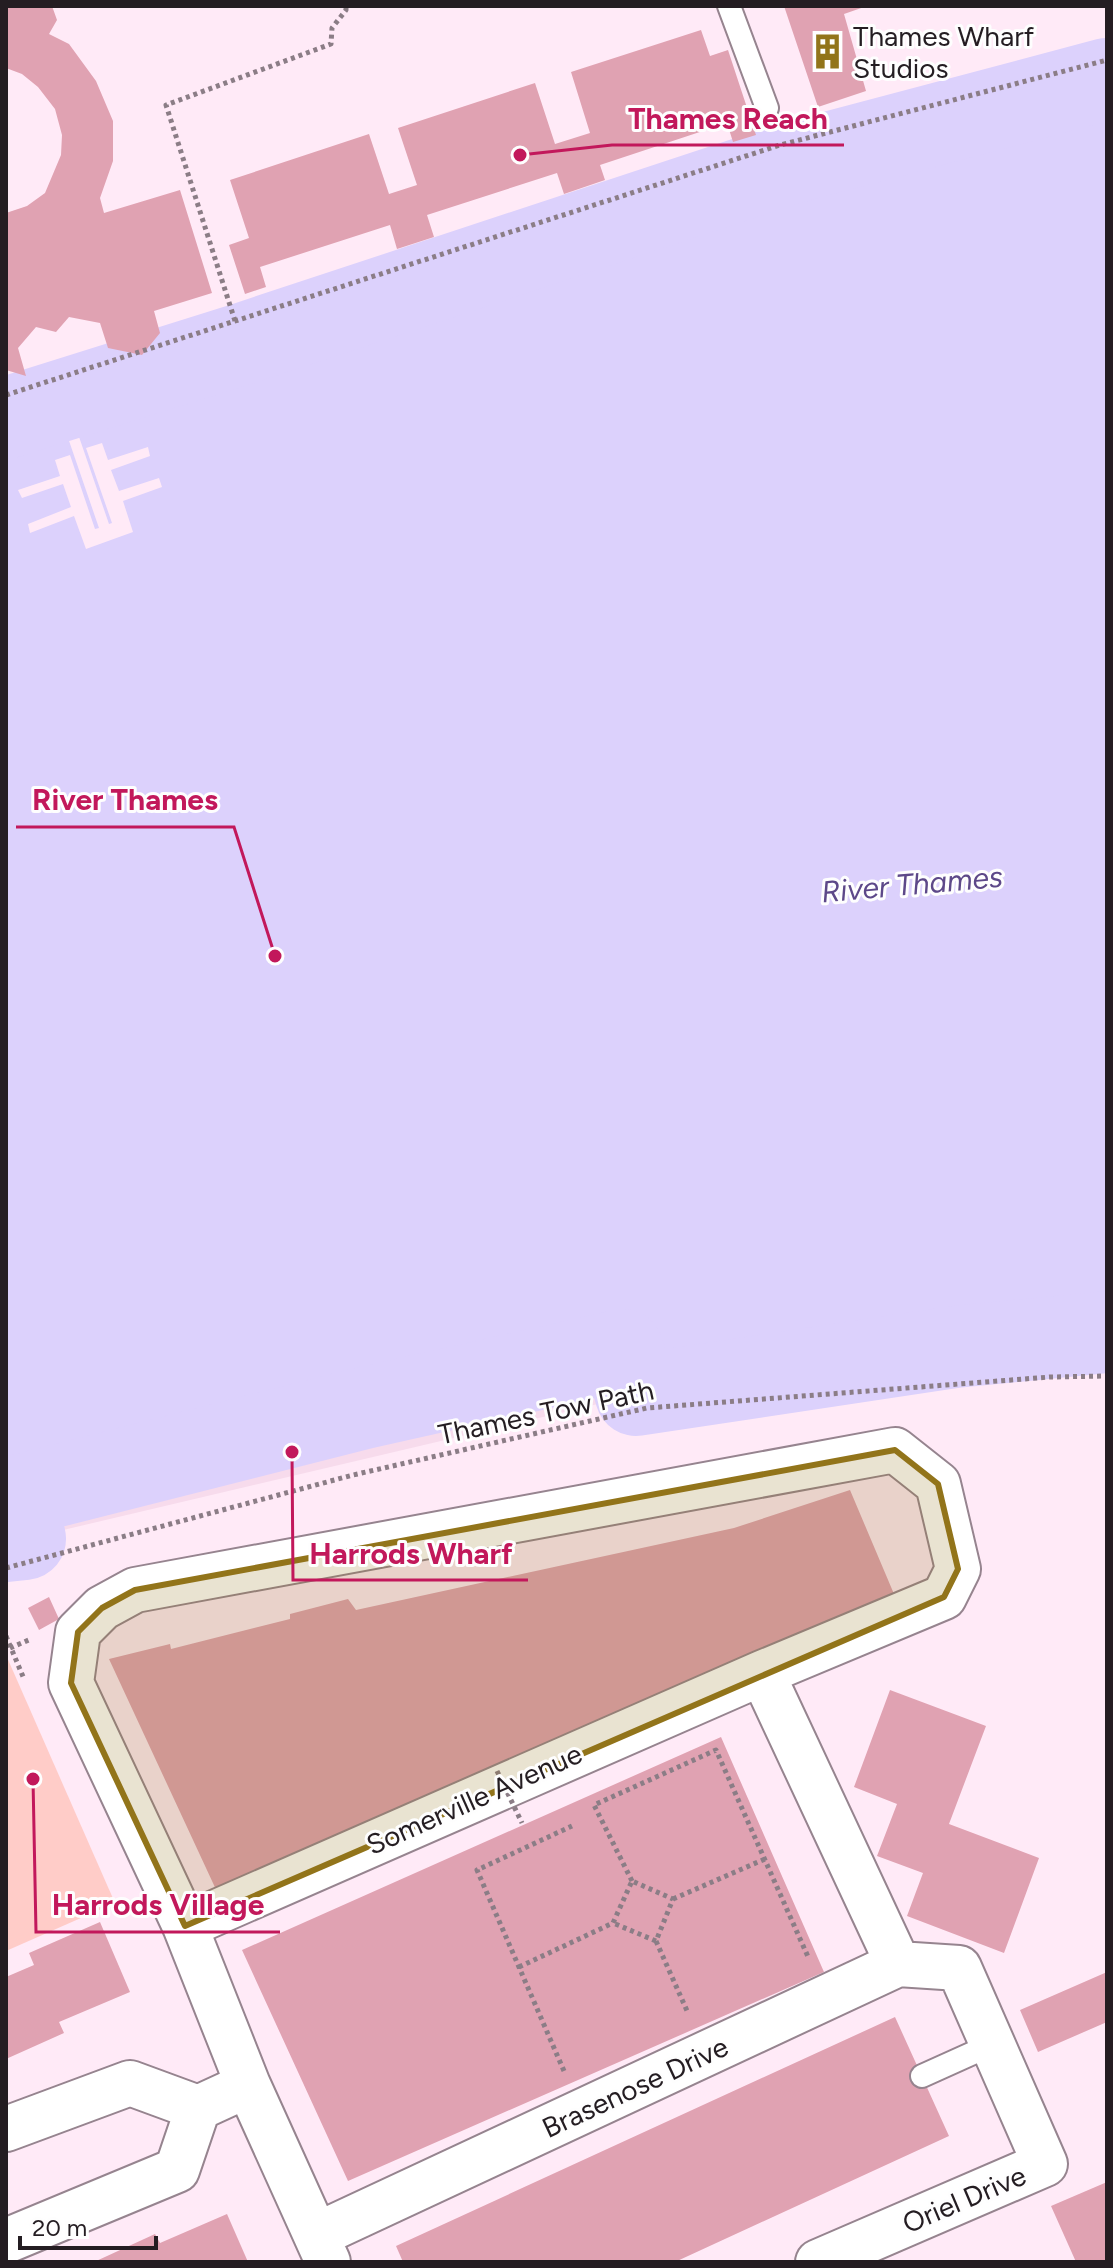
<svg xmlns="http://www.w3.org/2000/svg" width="1113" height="2268" viewBox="0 0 1113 2268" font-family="Figtree,sans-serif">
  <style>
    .built { fill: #f7dbec }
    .green { fill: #ffccc8 }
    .water { fill: #dcd1fc }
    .pier { fill: #ffeaf7 }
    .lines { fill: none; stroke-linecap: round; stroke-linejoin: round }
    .river { stroke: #dcd1fc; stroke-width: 82 }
    .building { fill: #e0a2b2 }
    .service-casing { stroke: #96848f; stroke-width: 26 }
    .minor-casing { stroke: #96848f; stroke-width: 48 }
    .path { stroke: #8b7d86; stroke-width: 5; stroke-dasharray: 4 4; stroke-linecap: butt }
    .service { stroke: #fff; stroke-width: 22 }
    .minor { stroke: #fff; stroke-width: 44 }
    .path-bridge { stroke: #8b7d86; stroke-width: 5; stroke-dasharray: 4 4; stroke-linecap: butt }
    .marked { fill: #92741a; fill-opacity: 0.2; stroke: #92741a; stroke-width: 6; stroke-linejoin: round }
    .labels { text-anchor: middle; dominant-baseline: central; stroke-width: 6; stroke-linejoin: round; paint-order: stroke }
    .poi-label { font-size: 28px; fill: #241d22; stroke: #fefefe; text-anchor: start }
    .street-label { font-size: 28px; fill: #241d22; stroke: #fefefe }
    .water-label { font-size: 30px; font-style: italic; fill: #5d4889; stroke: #fefefe }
    .leader { fill: none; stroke: #c2185b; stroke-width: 3 }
    .callout-dot { fill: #c2185b; stroke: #fefefe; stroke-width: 3 }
    .callout-label { font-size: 30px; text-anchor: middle; font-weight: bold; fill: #c2185b; stroke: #fefefe; stroke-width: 6; stroke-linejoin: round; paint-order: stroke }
  </style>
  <rect width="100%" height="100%" fill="#ffeaf7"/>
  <!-- built -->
  <path class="built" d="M623 1350 636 1395 25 1539 17 1496 364 1408Z"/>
  <!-- green -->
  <path class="green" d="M6 1655 115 1903 6 1951Z"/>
  <!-- water -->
  <path class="water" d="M1107 79V1332L955 1347 636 1395 623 1350 364 1408 17 1496 25 1539 6 1541V418L245 343 787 164Z"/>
  <!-- pier -->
  <path class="pier" d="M66 399 109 524 112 523 86 448 102 443 108 460 148 447 150 456 111 470 119 491 159 478 162 487 123 501 133 532 86 549 74 516 30 533 28 524 71 507 63 484 22 498 18 490 60 476 55 460 70 455 95 529 99 528 56 403Z"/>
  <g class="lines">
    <!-- river -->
    <path class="river" d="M6 418 245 343 787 164 1107 79
      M6 1541 25 1539 17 1496 364 1408 623 1350 636 1395 955 1347 1107 1332"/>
  </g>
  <!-- building -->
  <path class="building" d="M6 6H52L57 20 49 34 69 44 96 81 113 121V161L100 198 104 213 180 190 212 293 154 311 160 333 142 355 108 348 100 323 69 317 56 332 36 327 18 348 26 376 6 370V213L27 206 45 193 61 155 62 135 55 109 38 87 22 74 6 68Z
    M784 6H867L844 14 866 91 818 107Z
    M701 30 710 56 728 50 756 135 733 142 727 123 600 165 605 180 564 194 557 173 427 215 434 237 397 249 390 225 260 267 266 287 245 294 229 245 249 238 230 180 369 134 389 194 417 185 398 128 535 83 555 144 590 133 571 72Z
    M850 1490 894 1594 219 1896 109 1659 170 1644 171 1649 290 1619V1614L348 1599 356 1610 734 1528Z
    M49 1597 59 1619 39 1630 28 1608Z
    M890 1690 986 1726 949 1824 1039 1858 1004 1953 907 1916 923 1873 877 1856 897 1804 854 1787Z
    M721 1737 824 1972 348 2181 242 1950Z
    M100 1922 130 1992 59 2022 64 2033 6 2059V1977L34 1965 29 1953Z
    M1107 1972V2022L1038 2052 1020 2010Z
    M895 2017 949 2136 675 2262H403L396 2246Z
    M1107 2182V2262H1076L1051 2206Z
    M227 2214 248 2262H94L155 2234 160 2243Z"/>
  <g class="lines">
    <defs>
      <path id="service" d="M729 6 767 108
        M922 2076 993 2044"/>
      <path id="minor" d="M762 1673 898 1964
        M185 1926 762 1673 944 1597 958 1569 938 1484 895 1450 135 1590 102 1608 78 1632 71 1683 185 1926 248 2085 328 2262
        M6 2129 130 2083 198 2108 248 2085
        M317 2235 898 1964 959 1968 1045 2164 818 2262
        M6 2241 177 2170 198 2108"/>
    </defs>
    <!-- service casing -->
    <use href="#service" class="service-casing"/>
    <!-- minor casing -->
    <use href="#minor" class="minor-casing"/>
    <!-- path -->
    <path class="path" d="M235 321 166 105 331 44 332 28 346 10V6
      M6 395 780 145 1107 60
      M6 1568 353 1475 647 1408 1050 1377 1107 1376
      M6 1636 24 1679
      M10 1648 31 1639
      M632 1881 594 1805 716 1750 809 1959
      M673 1899 765 1859
      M656 1941 688 2013
      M519 1967 613 1923 632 1881 673 1899 656 1941 613 1923
      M564 2071 477 1870 572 1826"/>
    <!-- service -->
    <use href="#service" class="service"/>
    <!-- minor -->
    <use href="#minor" class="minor"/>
    <!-- path-bridge -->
    <path class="path-bridge" d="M497 1771 522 1823"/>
  </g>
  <!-- marked area -->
  <path class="marked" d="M895 1450 938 1484 958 1569 944 1597 185 1926 71 1683 78 1632 102 1608 135 1590Z"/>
  <!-- icons -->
  <defs>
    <symbol id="building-bare" viewBox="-9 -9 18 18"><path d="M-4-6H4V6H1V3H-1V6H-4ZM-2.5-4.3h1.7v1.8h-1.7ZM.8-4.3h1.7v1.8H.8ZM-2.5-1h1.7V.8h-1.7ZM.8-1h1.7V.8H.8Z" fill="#92741a" stroke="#fefefe" stroke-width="2.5" paint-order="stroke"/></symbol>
  </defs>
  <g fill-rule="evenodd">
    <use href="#building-bare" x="802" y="26" width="51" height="51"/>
  </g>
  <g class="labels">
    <!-- poi labels -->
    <g class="poi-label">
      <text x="853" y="36">Thames Wharf<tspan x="853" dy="32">Studios</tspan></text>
    </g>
    <!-- street labels -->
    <g class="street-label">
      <text transform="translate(546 1412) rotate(-12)">Thames Tow Path</text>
      <text transform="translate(474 1799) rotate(-24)">Somerville Avenue</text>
      <text transform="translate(635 2087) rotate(-25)">Brasenose Drive</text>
      <text transform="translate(964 2199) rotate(-23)">Oriel Drive</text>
    </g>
    <!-- water labels -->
    <g class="water-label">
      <text transform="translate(912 884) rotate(-5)">River Thames</text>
    </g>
  </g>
  <!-- callouts -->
  <path class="leader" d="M520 155L612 145H844M275 956L234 827H16M292 1452L293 1580H528M33 1779L36 1932H280"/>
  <g class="callout-dot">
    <circle cx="520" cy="155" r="8"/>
    <circle cx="275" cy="956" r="8"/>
    <circle cx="292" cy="1452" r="8"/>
    <circle cx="33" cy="1779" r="8"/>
  </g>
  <g class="callout-label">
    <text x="728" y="129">Thames Reach</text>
    <text x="125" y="810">River Thames</text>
    <text x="411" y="1564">Harrods Wharf</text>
    <text x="158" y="1915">Harrods Village</text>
  </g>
  <!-- border -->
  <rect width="1113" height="2268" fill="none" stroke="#241d22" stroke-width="16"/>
  <!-- scale -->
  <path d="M20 2236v12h136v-12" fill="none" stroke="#241d22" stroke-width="4"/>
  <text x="32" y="2236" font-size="24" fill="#241d22" stroke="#fefefe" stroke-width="6" paint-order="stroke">20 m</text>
</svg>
